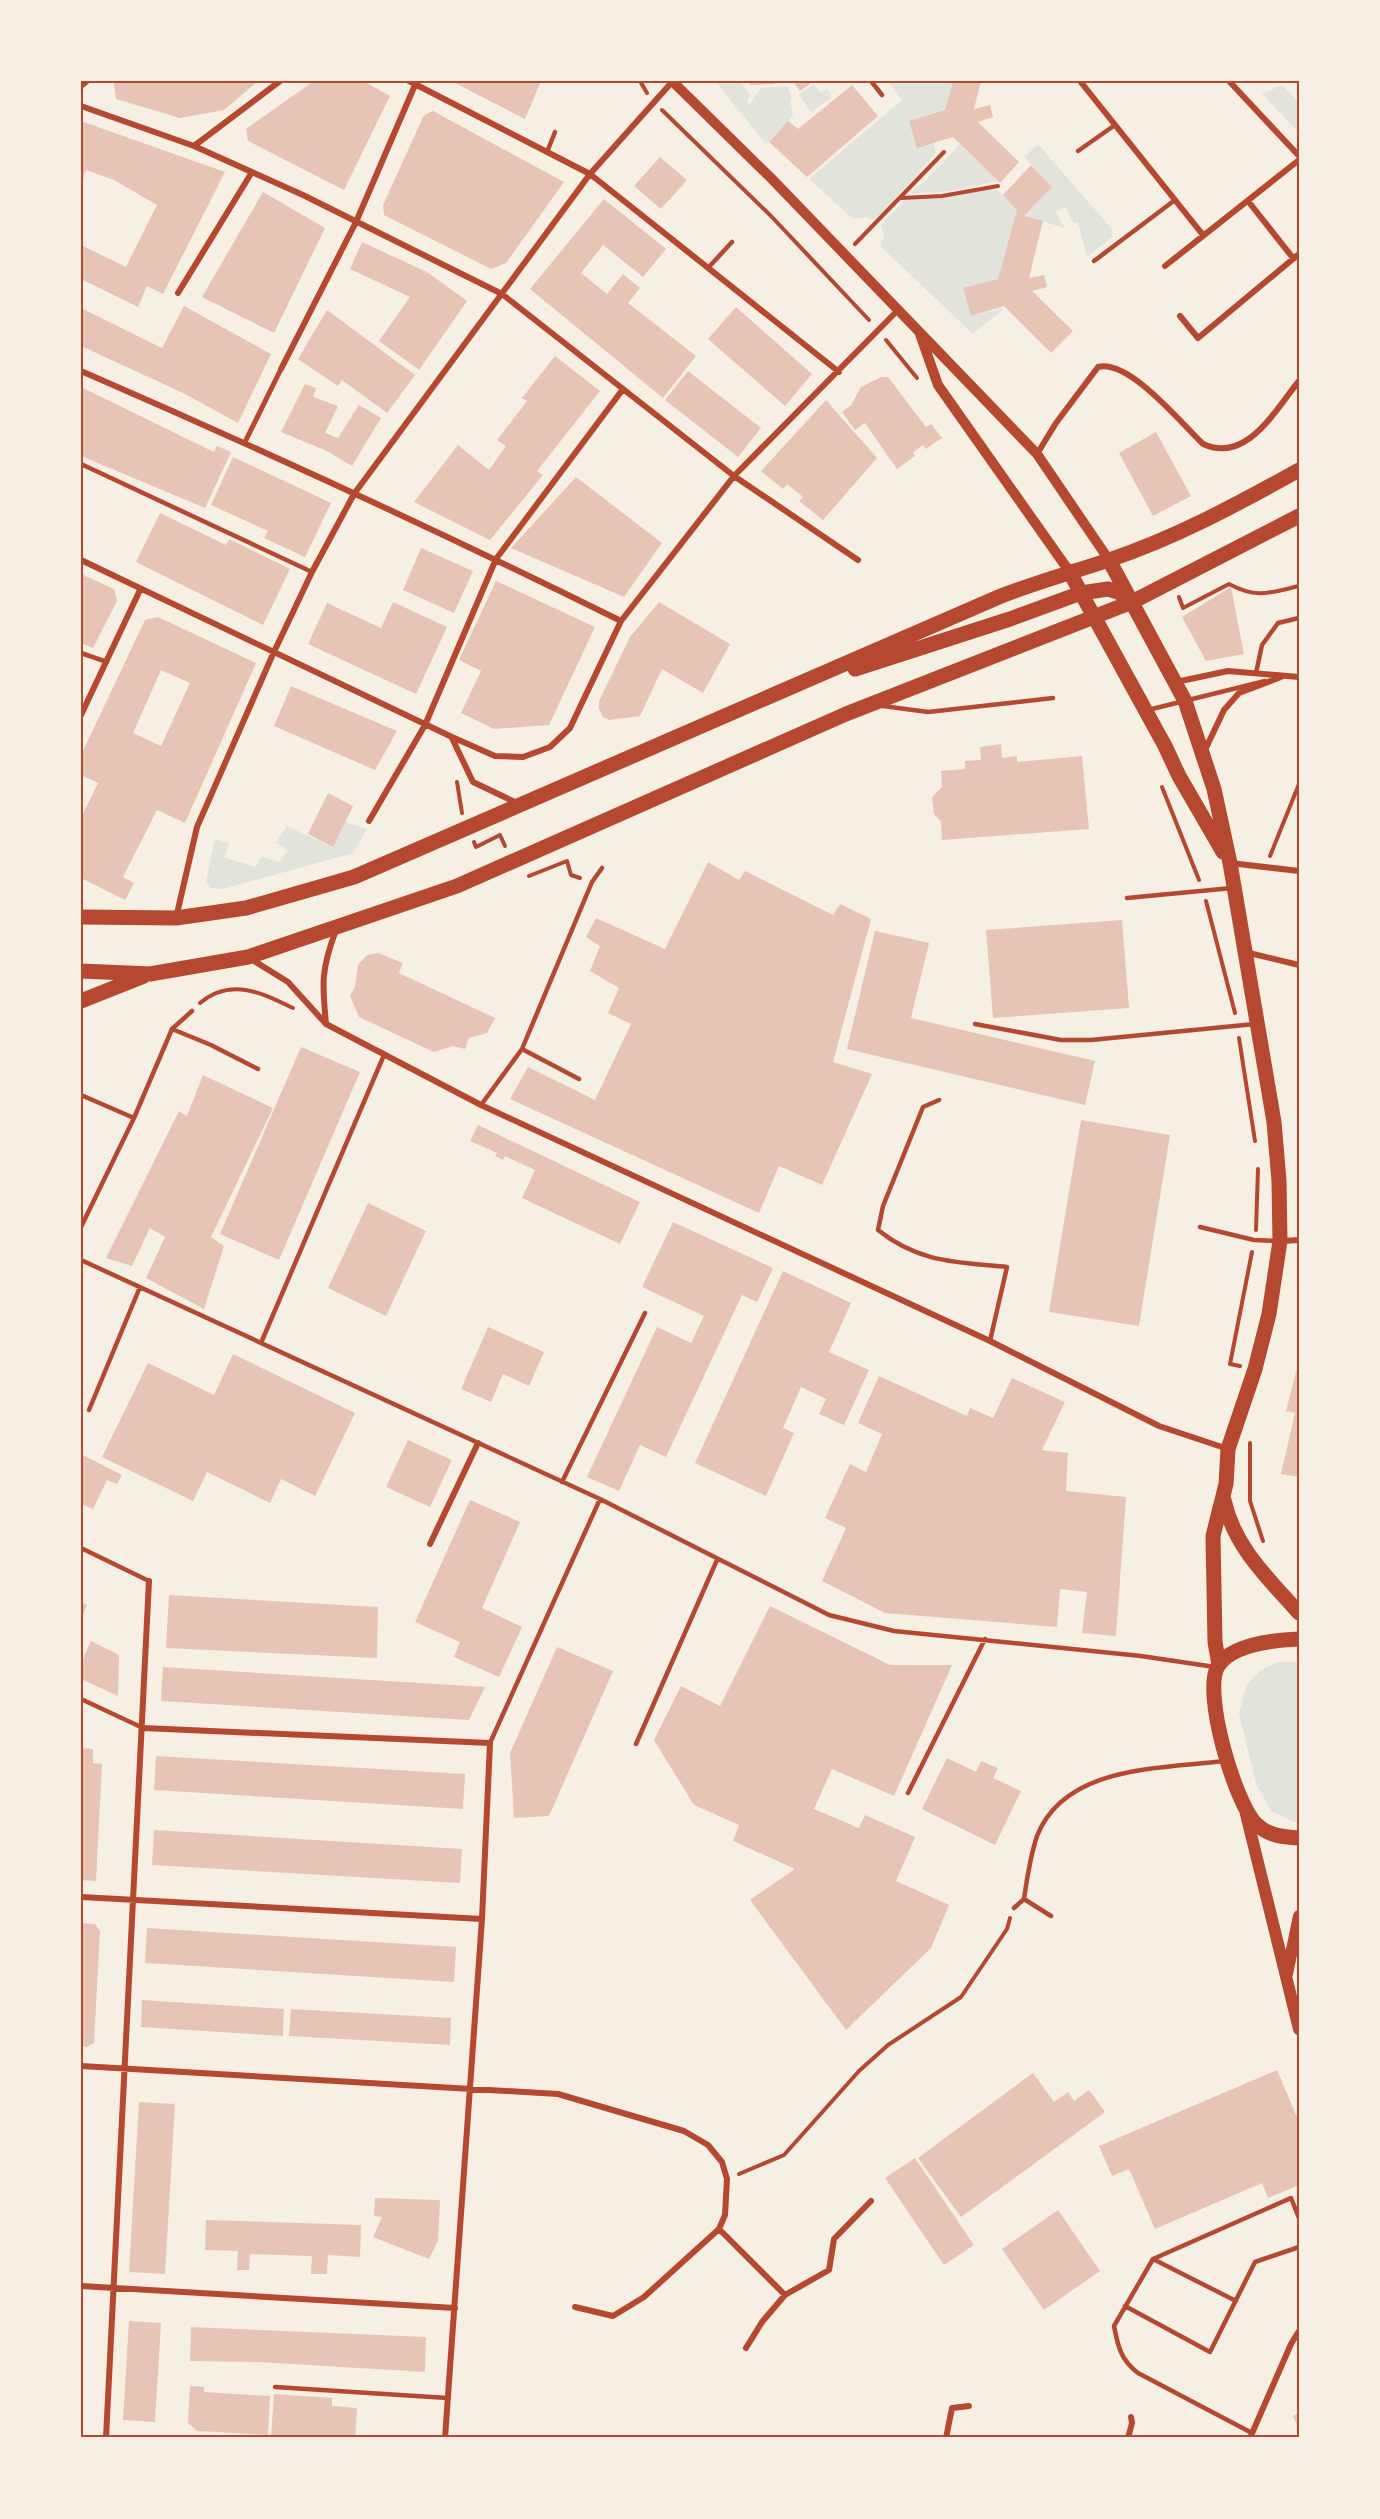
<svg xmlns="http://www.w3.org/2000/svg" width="1380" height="2519" viewBox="0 0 1380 2519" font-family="Barlow,sans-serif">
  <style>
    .green { fill: #e2e4dc }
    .building { fill: #e6c5b7; fill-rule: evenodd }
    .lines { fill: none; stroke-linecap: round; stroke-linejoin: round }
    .path { stroke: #b5482f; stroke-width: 4 }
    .service { stroke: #b5482f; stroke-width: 4.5 }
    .pedestrian { stroke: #b5482f; stroke-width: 5 }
    .minor { stroke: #b5482f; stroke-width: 6 }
    .tertiary { stroke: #b5482f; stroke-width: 10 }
    .secondary { stroke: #b5482f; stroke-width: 12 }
    .primary { stroke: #b5482f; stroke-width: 15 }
    .neatline { fill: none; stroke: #b5482f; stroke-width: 2 }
  </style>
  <rect width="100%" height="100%" fill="#f6efe4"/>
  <!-- green -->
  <path class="green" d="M715 81H740L751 96 747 100 750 104 761 88 787 86 792 98 790 100 793 116 766 144Z
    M888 81H953L945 110 933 143 936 153 876 220 865 217 853 219 809 179 902 100Z
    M814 84 821 93 827 89 832 97 811 112 799 95Z
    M1282 85 1299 102V133L1262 94Z
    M960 144 998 181 950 191 909 194 926 180Z
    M1038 144 1112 229V237L1087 257 1078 222 1074 223 1065 207 1056 212 1065 228 1024 216 1052 187 1024 157Z
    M993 188 1003 195 1017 210 998 279 963 289 971 316 1005 308 973 334 880 246 884 235 881 225 905 200 944 198Z
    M345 822 367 829 353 853 223 889 210 888 206 881 215 839 230 843 224 857 255 867 261 857 280 862 288 850 276 843 287 826 332 847Z
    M1277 1662H1299V1824L1271 1811 1256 1784 1239 1713 1247 1684 1261 1670Z"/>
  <!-- building -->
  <path class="building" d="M116 81H258L224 110 180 118 116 99 114 83Z
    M314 81H363L390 96 344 190 248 141 246 129Z
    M451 81H541L525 119Z
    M750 81H775V84L750 85Z
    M793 81H814L800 91Z
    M953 81H981L974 109 990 105 993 117 978 122 1019 162 1000 183 953 137 917 148 909 121 945 110Z
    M852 85 878 116 807 177 769 142 788 121 798 129Z
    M433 111 564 182 506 263 491 269 384 215 383 205 424 115Z
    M81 121 225 172 163 294 147 286 138 307 81 279V245L126 267 157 205 114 180 86 170 81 186Z
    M660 157 687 180 661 209 634 186Z
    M1031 165 1052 187 1024 216 1043 221 1029 278 1044 275 1047 287 1032 291 1073 331 1051 353 1004 306 971 316 963 288 998 279 1017 210 1003 195Z
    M263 192 325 228 274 333 202 297Z
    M604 199 666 249 643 277 603 245 581 273 607 294 623 274 640 288 628 303 696 356 663 398 530 289Z
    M362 242 427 272 467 301 419 370 379 341 410 297 350 269Z
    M184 306 271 354 238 423 183 393 81 346V308L162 348Z
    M736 307 812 374 785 406 708 339Z
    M327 310 415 375 387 413 342 380 338 386 298 359Z
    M555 356 600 391 537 471 543 475 490 540 414 502 458 445 489 470 506 446 497 440 527 401 522 398Z
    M688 371 761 428 738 457 665 400Z
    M881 377H888L926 427 931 424 942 438 926 449 923 445 913 452 915 456 897 469 865 423 855 430 842 412 851 405 861 387Z
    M305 384 316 388 313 397 338 406 325 433 338 438 359 405 381 418 352 466 329 452 281 432Z
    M81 387 214 452 217 446 231 452 205 508 81 456Z
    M826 400 877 458 823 520 799 501 803 497 787 484 783 489 761 471Z
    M1156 432 1191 496 1153 516 1119 453Z
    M233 457 331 503 305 557 264 538 268 531 211 505Z
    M576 477 662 543 624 597 511 548Z
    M160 513 226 545 229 539 290 569 263 625 136 562Z
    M421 548 473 571 454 613 403 590Z
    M81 574 114 589 117 601 93 648 81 643Z
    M496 581 595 627 549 725 494 729 461 713 481 671 459 660Z
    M1231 587 1244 654 1206 661 1182 617Z
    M393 602 447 627 416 694 308 644 327 603 381 628Z
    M659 602 730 644 703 693 662 669 640 716 609 720 603 717 599 709V701L630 637Z
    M158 617 256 663 185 823 157 810 123 877 134 883 125 900 81 878V818L98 783 81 775V755L145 620ZM161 670 190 683 161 746 133 733Z
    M291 686 397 731 375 770 274 726Z
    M1001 744 1002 758 1017 756V762L1082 756 1089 829 942 840 941 822 934 814 932 797 942 787 941 771 965 769V761L981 760 980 747Z
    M328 793 353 806 333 847 308 834Z
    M708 862 739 880 745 871 833 915 840 904 871 919 833 1062 872 1074 822 1185 779 1166 759 1213 510 1099 528 1067 595 1100 631 1024 608 1013 619 988 590 971 600 946 586 937 596 918 665 949Z
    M1122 920 1129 1008 993 1018 986 930Z
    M875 931 929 943 911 1018 1095 1061 1085 1105 847 1049Z
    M378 953 403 963 399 973 495 1018 487 1033 469 1038 465 1049 453 1046 434 1052 359 1017 350 996 355 987 358 965 367 955Z
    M301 1047 360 1072 279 1260 220 1234Z
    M203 1075 273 1108 211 1237 224 1246 204 1309 146 1278 165 1237 150 1228 132 1266 106 1258 179 1111 187 1116Z
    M1081 1120 1170 1135 1139 1326 1049 1312Z
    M478 1125 640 1202 620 1244 522 1198 535 1170 505 1156 503 1160 495 1156 497 1153 470 1141Z
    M368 1203 426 1231 386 1316 328 1288Z
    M673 1222 773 1268 757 1302 742 1295 666 1457 640 1445 619 1491 587 1477 657 1327 691 1343 704 1316 642 1287Z
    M783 1271 851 1303 829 1352 869 1370 844 1425 819 1414 826 1399 801 1387 783 1428 794 1433 766 1496 695 1463Z
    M488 1327 544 1352 529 1386 503 1374 491 1402 461 1389Z
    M233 1354 355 1413 315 1496 281 1479 270 1503 207 1472 193 1501 102 1457 148 1363 214 1395Z
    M1299 1360V1477L1281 1474 1295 1413 1286 1411Z
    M879 1376 967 1416 970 1408 993 1418 1012 1378 1065 1402 1042 1450 1068 1453 1066 1491 1126 1497 1116 1636 1082 1633 1087 1592 1060 1589 1057 1627 885 1613 822 1581 846 1528 825 1518 850 1464 866 1472 882 1434 858 1423Z
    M408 1440 452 1460 430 1507 386 1487Z
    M81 1454 122 1475 117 1484 107 1480 93 1509 81 1504Z
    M470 1500 520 1522 482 1608 522 1627 499 1677 454 1657 460 1642 415 1622Z
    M169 1595 378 1607 377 1658 166 1648Z
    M81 1602 87 1605 81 1620Z
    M770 1606 890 1665H952L894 1796 832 1769 814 1809 859 1828 865 1815 915 1837 896 1881 949 1905 931 1948 846 2030 750 1900 795 1869 733 1841 739 1825 694 1805 654 1740 681 1686 720 1706Z
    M91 1641 119 1655 118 1696 81 1679V1663Z
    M557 1647 613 1671 549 1816 514 1818 510 1753Z
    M163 1667 485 1687 469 1720 161 1701Z
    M81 1748 93 1749V1763L102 1764 96 1881 81 1880Z
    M156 1756 465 1774 463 1809 154 1790Z
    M947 1758 976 1772 981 1761 998 1768 993 1778 1021 1791 995 1845 922 1809Z
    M154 1830 462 1849 460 1883 152 1865Z
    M81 1923 95 1924 100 1931 94 2043 87 2047 81 2046Z
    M147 1928 456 1947 454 1982 145 1963Z
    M142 2000 284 2009 283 2036 141 2027Z
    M291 2009 451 2018 450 2045 289 2036Z
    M1277 2070 1299 2122V2185L1268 2198 1262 2183 1155 2229 1129 2169 1112 2176 1099 2146Z
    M1033 2073 1054 2102 1068 2092 1074 2101 1089 2090 1105 2112 961 2217 918 2158Z
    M139 2102 175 2104 165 2274 129 2272Z
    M915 2158 974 2245 944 2265 885 2178Z
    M375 2198 440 2200 438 2241 429 2259 373 2237 382 2217 374 2216Z
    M1058 2210 1100 2271 1044 2310 1002 2249Z
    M206 2220 361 2225 360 2257 328 2255 327 2274H311L312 2256 250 2254 249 2270H237L238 2251 205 2250Z
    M129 2321 161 2323 155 2422 123 2420Z
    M191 2327 426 2337 425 2372 259 2362 190 2361Z
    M190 2386 204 2387V2392L270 2396 268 2435 197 2431 188 2423Z
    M274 2394 332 2398V2406L357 2408 355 2438 271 2437Z
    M1299 2413V2429L1293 2416Z"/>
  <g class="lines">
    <!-- path -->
    <path class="path" d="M640 81 647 93
      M662 110 771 216 869 320
      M902 198 942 196 998 186
      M855 244 944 152
      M886 340 917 378
      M1179 597 1183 608 1229 584C1257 599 1269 593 1299 586
      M457 782 462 813
      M1162 787 1199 880
      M474 842 476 847 500 835 505 846
      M1270 856 1299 784
      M529 876 567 861 571 875 580 878
      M1206 901 1235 1013
      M200 1003C231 977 262 993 293 1008
      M1239 1038 1255 1141
      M1256 1230 1258 1169
      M1240 1366 1230 1364 1252 1252
      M1250 1443V1501L1263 1541
      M739 2174 784 2155 859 2071 888 2045 961 1997 1007 1929 1010 1918"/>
    <!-- service -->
    <path class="service" d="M871 81 882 95
      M1078 151 1115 125
      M547 152 555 132
      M1094 261 1175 200
      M708 268 732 242
      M81 464 312 572
      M81 653 107 662
      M1256 673 1262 645 1278 623 1299 618
      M883 706 928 712 1053 698
      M1148 710 1265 681
      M1127 898 1232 888
      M975 1024 1061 1040H1091L1255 1024
      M172 1029 211 1045 258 1069
      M522 1049 579 1079
      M81 1095 134 1118
      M939 1100 923 1107 883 1206 878 1230C919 1263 957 1262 1007 1267L990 1341
      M481 1105 522 1049 592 882 602 868
      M81 1227 134 1118 172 1029 192 1011
      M1200 1227 1254 1240 1277 1241
      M81 1260 600 1499 829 1615 894 1631 1141 1656 1215 1667
      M261 1343 384 1055
      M89 1410 140 1287
      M562 1482 645 1313
      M81 1548 149 1581
      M81 1699 143 1728
      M490 1743 600 1499
      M636 1744 717 1560
      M908 1793 985 1639
      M1024 1899C1027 1878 1030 1857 1037 1836 1065 1765 1161 1769 1223 1761
      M1014 1908 1024 1899 1051 1916
      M1153 2259 1236 2301
      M1125 2306 1210 2352 1255 2262 1299 2247
      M275 2387 447 2398
      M1252 2433 1138 2373C1121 2360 1118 2347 1114 2326L1153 2259 1291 2198 1299 2218"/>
    <!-- pedestrian -->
    <path class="pedestrian" d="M245 442 281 369"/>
    <!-- minor -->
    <path class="minor" d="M409 81 590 174 839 372
      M1080 81 1203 235
      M1229 81 1299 156
      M81 86 87 81
      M81 106 194 146 280 81
      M194 146 303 195 502 294 734 476 858 560
      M1248 201 1293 258
      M1165 266 1299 160
      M178 293 252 172
      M1180 316 1198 338 1299 254
      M281 369 356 222 415 85
      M81 371C263 450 443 533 621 621
      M1037 454 1056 423 1098 367C1129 359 1181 423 1203 444 1247 464 1275 410 1299 381
      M81 560 452 737 495 756 523 757 550 747 570 728 621 621 734 476 898 310
      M1176 682 1228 671 1299 677
      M81 715 140 590
      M452 738 473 782 517 803
      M1205 750 1224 710 1239 693 1281 677
      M369 821 425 725 496 559 623 389
      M1230 863 1299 871
      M176 918 197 827 273 654 312 572 354 494 590 174 672 82
      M1245 952 1299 965
      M251 959 288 982 326 1024C322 983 321 970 336 930
      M326 1024 481 1105 990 1341 1159 1426 1228 1449
      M1282 1241 1299 1240
      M430 1544 478 1443
      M143 1728 490 1743 482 1919 445 2438
      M81 1897 482 1919
      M81 2066 558 2094 684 2131 708 2145 722 2162 727 2179 725 2215 719 2229 644 2297 613 2316 575 2307
      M719 2229 785 2295 829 2270 834 2239 871 2201
      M81 2286 455 2308
      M746 2348 762 2322 785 2295
      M106 2438 149 1581
      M946 2438 952 2408 969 2406
      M1128 2438 1132 2423 1131 2417
      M1250 2438 1291 2344 1299 2331"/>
    <!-- tertiary -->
    <path class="tertiary" d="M672 81 771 178 1037 454 1109 560
      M920 334 938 385 1069 571"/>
    <!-- secondary -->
    <path class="secondary" d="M1246 1814 1299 2029
      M1287 1974 1299 1916"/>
    <!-- primary -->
    <path class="primary" d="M1109 560 1185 701 1214 789 1230 863 1274 1122 1279 1181 1280 1241 1269 1314 1255 1369 1228 1449 1226 1484 1213 1536 1215 1642 1219 1665
      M1069 571 1165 746 1179 776 1223 852
      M855 669 1010 619 1081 593 1108 589 1118 592 1130 600
      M81 917 176 918 246 908 354 877 1001 596C1037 582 1073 572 1109 560 1175 538 1238 504 1299 470
      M81 971 150 974 248 957 457 886 846 714 1132 602 1299 516
      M81 1001 144 976
      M1224 1500C1234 1547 1268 1578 1299 1613
      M1299 1639C1276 1640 1232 1644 1218 1666 1202 1692 1235 1803 1256 1824 1269 1836 1283 1837 1299 1838"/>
  </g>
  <!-- border -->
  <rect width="1380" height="2519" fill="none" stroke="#f6efe4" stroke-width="165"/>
  <rect x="82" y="82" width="1216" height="2354" class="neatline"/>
</svg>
